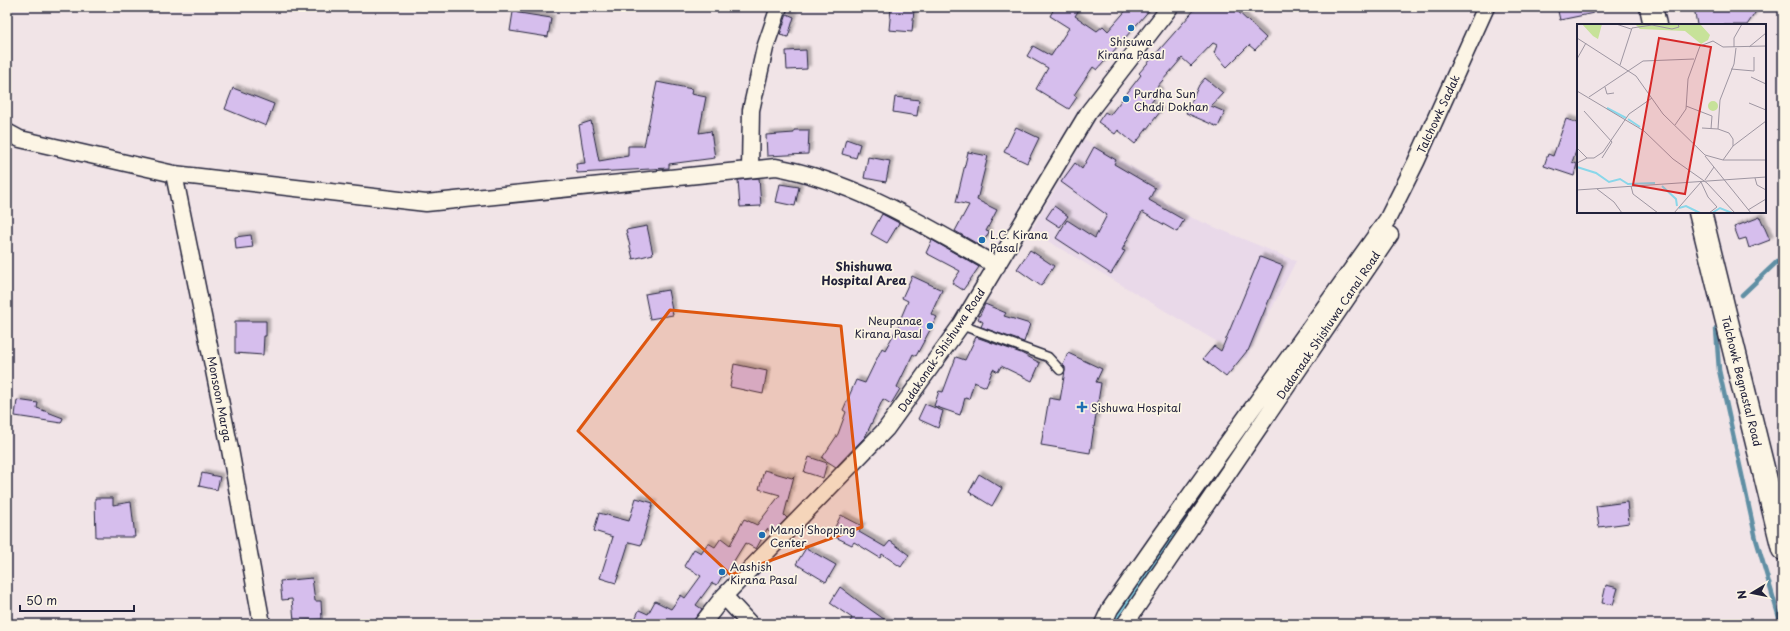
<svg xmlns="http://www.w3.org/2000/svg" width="1790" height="631" viewBox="0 0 1790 631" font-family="'Playpen Sans',sans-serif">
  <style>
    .built { fill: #e9d9e9 }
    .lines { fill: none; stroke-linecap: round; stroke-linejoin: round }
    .stream { stroke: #608fa4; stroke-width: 4.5 }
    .canal { stroke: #8ad7ea; stroke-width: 16 }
    .building { fill: #d6beed; stroke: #22223b; filter: url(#shadow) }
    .lane-casing { stroke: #22223b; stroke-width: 11 }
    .street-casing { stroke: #22223b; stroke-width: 19 }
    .secondary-casing { stroke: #22223b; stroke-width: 25 }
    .lane { stroke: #fcf5e5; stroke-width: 8 }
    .street { stroke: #fcf5e5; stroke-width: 16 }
    .secondary { stroke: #fcf5e5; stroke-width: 22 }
    .marked { fill: #de560e; fill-opacity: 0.2; stroke: #de560e; stroke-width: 3; stroke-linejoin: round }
    .poi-dot { fill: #1f6fb2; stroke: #fcf5e5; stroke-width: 1.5 }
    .labels { text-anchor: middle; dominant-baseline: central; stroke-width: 3.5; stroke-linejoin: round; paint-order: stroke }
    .poi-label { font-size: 11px; fill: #22223b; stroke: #fcf5e5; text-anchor: start }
    .street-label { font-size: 11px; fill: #22223b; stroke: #fcf5e5 }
    .neighbourhood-label { font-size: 12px; font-weight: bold; fill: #22223b; stroke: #fcf5e5 }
    .inset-river { fill: none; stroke: #8ad7ea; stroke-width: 2 }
    .inset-road { fill: none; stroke: #9e96a2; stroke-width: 1 }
    .view { fill: #d62828; fill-opacity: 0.15; stroke: #d62828; stroke-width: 2 }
    .inset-edge { fill: none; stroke: #22223b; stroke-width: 2 }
  </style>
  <defs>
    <filter id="shadow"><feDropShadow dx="3.5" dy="-3.5" stdDeviation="1" flood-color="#0004"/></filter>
  </defs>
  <rect width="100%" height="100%" fill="#f1e4e7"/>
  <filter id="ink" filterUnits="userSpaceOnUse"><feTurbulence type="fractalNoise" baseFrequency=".025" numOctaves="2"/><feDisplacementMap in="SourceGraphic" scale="8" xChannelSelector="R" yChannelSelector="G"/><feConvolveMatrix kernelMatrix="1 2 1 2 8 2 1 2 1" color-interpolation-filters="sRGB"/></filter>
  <g filter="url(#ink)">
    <!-- built -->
    <path class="built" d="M1084 139 1161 184 1155 196 1190 217 1296 261 1246 359 1031 231Z"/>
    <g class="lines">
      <!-- stream -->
      <path class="stream" d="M1742 295 1783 256
        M1716 329 1719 370 1756 539 1781 624"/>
      <!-- canal -->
      <path class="canal" d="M1115 624 1212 482"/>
    </g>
    <!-- building -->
    <path class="building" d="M1055 7H1081L1075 16 1097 31 1103 26 1108 31 1129 7H1152L1097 70 1093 67 1074 95 1077 97 1069 109 1036 89 1048 68 1027 56 1033 46 1051 56 1069 28 1050 16Z
      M1197 7H1233L1266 38 1255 50 1249 45 1227 67 1214 53 1217 45 1213 43 1191 66 1182 58 1156 88 1160 91 1150 104 1160 112 1135 144 1118 130 1115 134 1098 122 1105 112 1110 115 1141 75 1139 73Z
      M1557 7H1593L1594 13 1560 20Z
      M1694 7H1759L1747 25H1697Z
      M891 8 914 9 912 32 889 30Z
      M513 12 551 18 548 37 510 31Z
      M787 14 794 17 788 37 780 35Z
      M806 50 807 69 787 70 786 51Z
      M1205 78 1223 93 1211 106 1225 112 1218 127 1186 113 1199 85Z
      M657 82 692 89 691 94 706 97 699 133 711 131 715 158 669 164V168L577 173 576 164 585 163 579 125 591 121 599 161 628 156V146H644Z
      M233 88 274 104 266 126 225 109Z
      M895 97 919 100 917 116 893 112Z
      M1566 119 1578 123V146L1572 162 1577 164 1574 176 1544 166 1548 154 1553 156Z
      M1016 127 1039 138 1027 163 1004 152Z
      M794 130H809L808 154 767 156 766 135 794 133Z
      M846 139 860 144 856 158 842 154Z
      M1094 147 1116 160 1114 164 1155 188 1149 200 1184 220 1177 232 1142 212 1122 250 1125 251 1111 274 1056 238 1067 220 1095 238 1107 215 1061 182 1075 163 1082 169Z
      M968 152 988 156 977 200 997 210 986 231 989 232 981 246 955 231 969 205 956 202Z
      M868 157 890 161 886 182 864 178Z
      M759 178 761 206 740 207 738 180Z
      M780 184 799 187 795 206 776 202Z
      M1054 206 1068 216 1060 227 1046 218Z
      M882 214 899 223 887 243 871 234Z
      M1760 217 1770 240 1749 248 1746 238 1739 240 1734 227Z
      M647 226 653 254 633 259 626 230Z
      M251 235 253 247 236 249 235 237Z
      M932 240 979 267 963 290 952 283 960 271 926 253Z
      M1030 250 1054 266 1041 286 1017 269Z
      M1260 257 1283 266 1248 351H1247L1226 377 1203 359 1214 346 1221 351Z
      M912 276 942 290 931 314 937 317 916 356 913 354 897 387 900 389 891 404 883 399 865 437 836 467 822 458 838 434 846 412 843 410 856 380 865 383 882 348 885 350 901 321 900 320 908 301 902 298Z
      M668 290 673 315 650 319 645 294Z
      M985 304 1006 313 1004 316 1030 324 1024 342 981 327 983 322 978 319Z
      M235 321H266V336H264L263 355 235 353Z
      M976 337 1021 353 1040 363 1032 381 1001 366 998 372 993 369 986 387 974 382 969 399 965 398 960 415 934 406 939 391 943 392 956 357 965 360Z
      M1068 353 1102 369 1096 382 1101 383 1090 453 1041 445 1049 398 1060 400 1065 371V367L1063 365Z
      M734 364 767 371 763 394 730 387Z
      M17 400 38 403 37 408 63 418 61 423 15 416Z
      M925 404 943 411 938 428 918 419Z
      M809 457 827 463 823 478 804 472Z
      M764 470 792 478 794 476 784 515 787 518 772 533 767 529 756 549 745 543 724 577 722 576 717 585 712 583 696 605 702 609 692 624H633L639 610 648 614 655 601 671 609 681 595 685 598 701 576 684 566 694 549 701 553 708 543 715 547 721 538 730 545 744 519 757 525 780 495 759 489Z
      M202 473 220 477 217 490 199 486Z
      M979 474 1002 488 992 506 969 492Z
      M95 498H113V505L131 502 135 537H96Z
      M636 498 653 503 641 545 629 542 616 583 600 578 613 537 594 531 599 513 629 521Z
      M1627 502 1629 523 1599 527 1596 506Z
      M841 515 862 526 859 532 885 547 890 541 909 555 901 567 882 554 880 558 854 542 852 545 831 535Z
      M806 548 836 565 826 582 796 564Z
      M312 578 315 601H321L322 619 294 621 292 599 282 600 280 581Z
      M1606 585 1618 588 1613 605 1602 603Z
      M840 587 861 603 891 624H849L852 618 830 603Z"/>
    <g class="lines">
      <defs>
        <path id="lane" d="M961 325 1048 357 1060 370"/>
        <path id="street" d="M7 132 20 139 174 174 426 203 776 167C857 182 927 227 997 266
          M750 169 751 110 765 48 779 7
          M174 174 229 444 262 624
          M724 596 750 624
          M702 624 724 596 886 429 961 325 1088 113 1170 7
          M1103 624 1110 609 1161 536 1387 220 1416 162 1486 7
          M1125 624 1390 235"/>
        <path id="secondary" d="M1651 7 1655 25
          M1700 212 1783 549"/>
      </defs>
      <!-- lane casing -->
      <use href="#lane" class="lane-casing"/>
      <!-- street casing -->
      <use href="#street" class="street-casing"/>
      <!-- secondary casing -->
      <use href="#secondary" class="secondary-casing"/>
      <!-- lane -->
      <use href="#lane" class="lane"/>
      <!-- street -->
      <use href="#street" class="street"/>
      <!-- secondary -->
      <use href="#secondary" class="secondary"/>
    </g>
  </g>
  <!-- marked area -->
  <path class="marked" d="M670 310 841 326 862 527 731 575 578 431Z"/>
  <!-- markers -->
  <g class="poi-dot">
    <circle cx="1131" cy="28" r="4"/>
    <circle cx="1126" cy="99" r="4"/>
    <circle cx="982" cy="240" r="4"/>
    <circle cx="930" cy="326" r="4"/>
    <path d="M1080 401h4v4h4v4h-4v4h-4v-4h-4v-4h4z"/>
    <circle cx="762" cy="535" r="4"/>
    <circle cx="722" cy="572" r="4"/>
  </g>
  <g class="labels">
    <!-- poi labels -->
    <g class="poi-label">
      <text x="1131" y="41" text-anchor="middle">Shisuwa<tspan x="1131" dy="13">Kirana Pasal</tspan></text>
      <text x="1134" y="93">Purdha Sun<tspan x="1134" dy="13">Chadi Dokhan</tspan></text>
      <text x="990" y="234">L.C. Kirana<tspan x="990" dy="13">Pasal</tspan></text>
      <text x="922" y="320" text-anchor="end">Neupanae<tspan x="922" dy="13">Kirana Pasal</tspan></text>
      <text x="1091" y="407">Sishuwa Hospital</text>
      <text x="770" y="529">Manoj Shopping<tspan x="770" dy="13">Center</tspan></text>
      <text x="730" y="566">Aashish<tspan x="730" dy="13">Kirana Pasal</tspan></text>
    </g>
    <!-- street labels -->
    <g class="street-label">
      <text transform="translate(1438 114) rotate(-65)">Talchowk Sadak</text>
      <text transform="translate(1328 325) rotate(-56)">Dadanaak Shishuwa Canal Road</text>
      <text transform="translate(941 350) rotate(-56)">Dadakonak-Shishuwa Road</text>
      <text transform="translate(1742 381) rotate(76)">Talchowk Begnastal Road</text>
      <text transform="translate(220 399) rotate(79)">Monsoon Marga</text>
    </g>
    <!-- neighbourhood labels -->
    <g class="neighbourhood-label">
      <text x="864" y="266">Shishuwa<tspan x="864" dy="14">Hospital Area</tspan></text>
    </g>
  </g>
  <!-- overview -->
  <g transform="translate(1577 24)">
    <rect width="189" height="189" fill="#f1e4e7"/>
    <path d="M5 0H25L21 15 16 12ZM58 0H123L133 11 131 16 124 20 108 7 63 5ZM131 82a5 5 0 1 1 10 0a5 5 0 1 1-10 0Z" fill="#c7e299"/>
    <path class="inset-river" d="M30 84 49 94M51 95 63 103M0 143 19 149 32 158 43 155 51 160 78 159M85 162 99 175 100 182M102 184 109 182 123 189M135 189 143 184 155 189"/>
    <path class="inset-road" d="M39 0 54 5M0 14 59 52 86 90 128 131M157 23V14L165 0M172 23 189 9M0 35 9 19M43 41 55 4 75 1 95 5 102 3 101 0M154 45 177 47V33M174 53 189 60M28 63 30 70 37 69M0 67 67 107 96 135 130 159 158 189M12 73 66 37 117 35M172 79 189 86M109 82 135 92 134 105M7 87 35 118 25 134M98 101 109 85 111 55 123 22 136 17 146 23 189 22M125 104 141 105 152 109 156 115V122M141 105 143 76 157 40 159 24M0 124 10 134M128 131 146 136 156 122 189 97M128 132 174 189M146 136H189M0 139 10 134H17L26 128 52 90 75 74M178 154 180 161 189 166M128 156 137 143M54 162 56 170 81 189M20 165 37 178 45 189M0 166 189 153M171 186 189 175M97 189 124 158 131 173 140 183 132 189"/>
    <path class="view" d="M82 14 134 23 108 170 56 161Z"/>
    <rect width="189" height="189" class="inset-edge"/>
  </g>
  <!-- margin -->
  <rect width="1790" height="631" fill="none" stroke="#fcf5e5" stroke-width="24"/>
  <rect x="12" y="12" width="1766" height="607" fill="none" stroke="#22223b" stroke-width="1.5" filter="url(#ink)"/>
  <!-- north arrow -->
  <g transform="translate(1752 593) rotate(260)" stroke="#fcf5e5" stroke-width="3" paint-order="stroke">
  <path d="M0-3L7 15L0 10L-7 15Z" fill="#22223b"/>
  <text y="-6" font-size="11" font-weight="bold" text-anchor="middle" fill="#22223b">N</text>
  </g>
  <!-- scale -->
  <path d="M20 605v6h114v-6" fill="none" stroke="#22223b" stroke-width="2"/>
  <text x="26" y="605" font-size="12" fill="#22223b" stroke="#fcf5e5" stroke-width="3" paint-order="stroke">50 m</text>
</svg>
